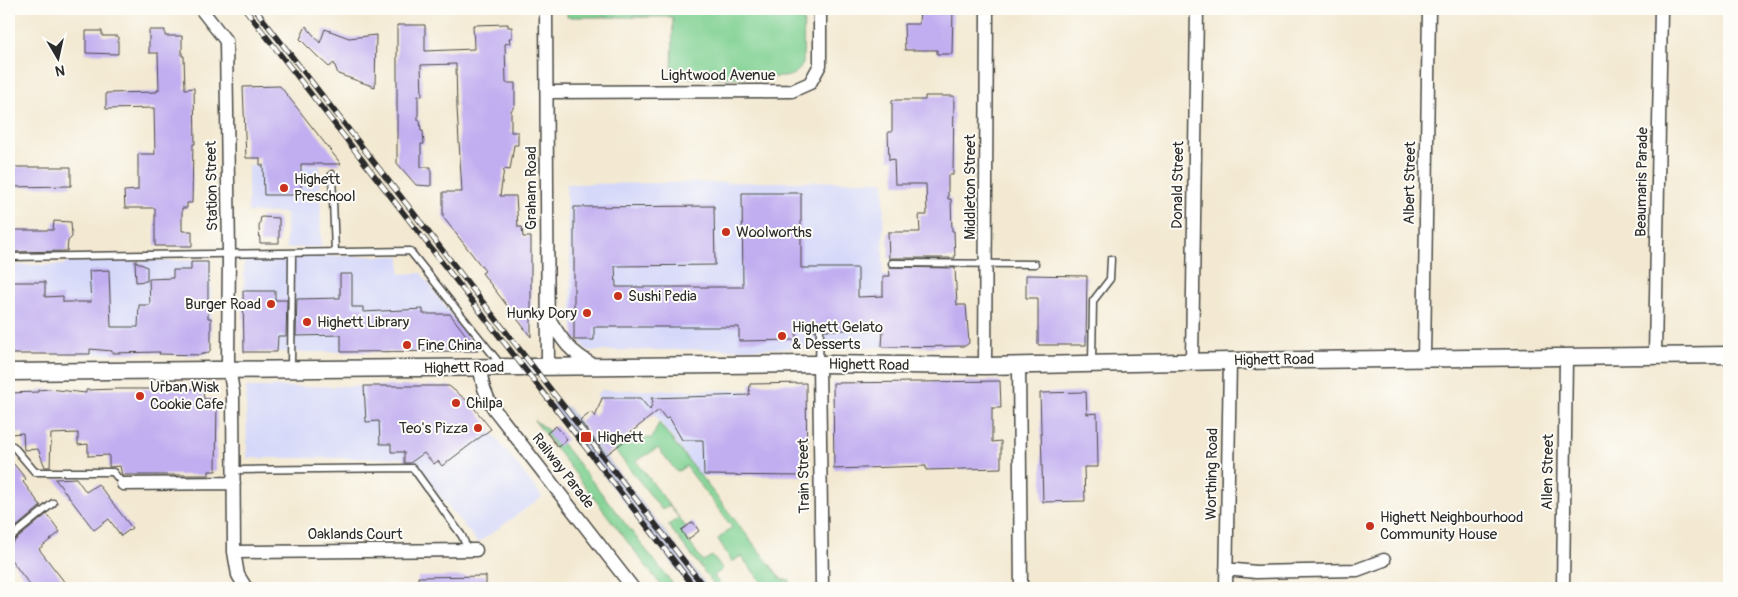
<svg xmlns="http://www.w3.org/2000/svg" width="1738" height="597" viewBox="0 0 1738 597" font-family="Pangolin,sans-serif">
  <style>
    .built { fill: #d5d8f9 }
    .industrial { fill: #bdc3de }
    .green { fill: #7ed091; stroke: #547e5e }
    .building { fill: #c1aef0 }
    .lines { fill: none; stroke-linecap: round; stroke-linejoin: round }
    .service-casing { stroke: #494844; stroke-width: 9 }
    .minor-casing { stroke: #494844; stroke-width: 15 }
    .tertiary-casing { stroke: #494844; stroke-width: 19 }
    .service { stroke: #fff; stroke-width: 6 }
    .minor { stroke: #fff; stroke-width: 12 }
    .tertiary { stroke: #fff; stroke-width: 16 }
    .rail-casing { stroke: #2b2b2b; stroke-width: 5.5 }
    .rail { stroke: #fdfcf7; stroke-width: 4; stroke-dasharray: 11; stroke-linecap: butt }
    .poi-dot { fill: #c8321e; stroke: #fdfcf7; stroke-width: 2 }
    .labels { text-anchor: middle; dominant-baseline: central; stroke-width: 4; stroke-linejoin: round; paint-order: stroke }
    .street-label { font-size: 15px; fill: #2b2b2b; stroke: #fdfcf7 }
    .poi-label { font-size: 15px; fill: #2b2b2b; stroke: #fdfcf7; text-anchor: start }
  </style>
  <rect width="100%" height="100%" fill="#fdfcf7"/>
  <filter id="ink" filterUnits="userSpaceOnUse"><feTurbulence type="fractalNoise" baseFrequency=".02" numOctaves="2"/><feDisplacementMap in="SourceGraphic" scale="10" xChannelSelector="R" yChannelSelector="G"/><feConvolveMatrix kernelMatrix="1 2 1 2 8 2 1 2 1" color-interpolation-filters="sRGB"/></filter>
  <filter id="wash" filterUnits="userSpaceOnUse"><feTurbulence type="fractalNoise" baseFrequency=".0096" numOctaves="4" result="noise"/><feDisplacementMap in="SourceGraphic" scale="20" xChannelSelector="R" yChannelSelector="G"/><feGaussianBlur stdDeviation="1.12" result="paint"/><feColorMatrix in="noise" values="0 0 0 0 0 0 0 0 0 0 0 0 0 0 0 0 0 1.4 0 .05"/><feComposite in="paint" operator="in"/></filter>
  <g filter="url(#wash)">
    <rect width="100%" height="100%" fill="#f3e9d2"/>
    <!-- built -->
    <path class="built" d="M248 165H320L321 247 286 248V213L248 212Z
      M884 181 882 347 587 351 573 330 566 184Z
      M244 256H400V274L421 273 474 346 472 351 449 352H244Z
      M211 260V349L208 353 201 355H184L159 354 149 352 90 354H9V265H63L66 262Z
      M391 386 403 387 481 418 490 428V430L542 497 478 543 409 458H247L246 387Z
      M602 390H749L748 476H701L654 414 601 402 596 395Z"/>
    <!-- industrial -->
    <path class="industrial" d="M546 402 568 407 709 588H691Z"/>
    <!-- green -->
    <path class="green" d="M567 9H804L803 64C798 72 794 75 785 77L672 78 673 17H567Z
      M534 420 549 431 547 433 558 446 562 443 676 588H663Z
      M659 423 782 580H790V588H766L741 556 732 562 718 539 732 527 686 466 677 472 658 448 636 461 686 527 681 531 703 561 712 556 723 569 714 576 723 588H717L668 525 679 518 669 505 662 510 614 449 627 439 652 438Z"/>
    <g id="blocks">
      <!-- building -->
      <path class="building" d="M920 9H953L952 54H937V50H905L904 24H919Z
        M508 24V27H512V38H509L510 43 505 44 506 83H515V105L511 111V132H518V145H514L510 170 504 169 500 196H516L518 227H522L523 237H531V337L482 273 485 271 443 217V192H462L457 108 456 64 421 65 422 96H418V120H420L421 131H423L424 144H421V167H431V186L416 185 397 163V25H425V51L474 49 473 25Z
        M306 26 320 43 325 29 349 38 376 35 375 87 338 74 334 63 329 67 316 55 300 39Z
        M149 30H165V36H182V56H184L185 89 194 88 195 144H193L192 203H187V208H182V231H192V246H155V208H125L124 191 138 190V154H155L154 108 106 109V93L157 92V90H159L158 53H149Z
        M86 31H102V36H118V54L86 53Z
        M280 86 341 164H301V195H264L263 165H260V158H246L243 87Z
        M925 96H954L953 175H948V199H951L952 231H954L955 258H892L889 259 888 232H920L919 215H927L926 184H895L894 159 889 160 888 132H892V100H925Z
        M9 167H71V186L9 187Z
        M742 193H801V268H858V297L883 296V276H890L889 267 955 268 957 305H966L969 343 965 346 882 347 883 330H825L823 326 820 325 816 327 815 330H796V340L739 341V327H594V340H574V207L714 206 715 265 615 266 616 287H743Z
        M261 217 279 218V243H260L259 227Z
        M54 221 71 222 72 237 68 241 67 251 9 252V230H53Z
        M135 261 147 267V281L136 282Z
        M191 262H208V318H211V349L208 353 199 355 159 354 160 352 112 353V351L90 349V354H9V282H45V297L63 296V302H91L89 271 109 270 111 327H138L139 305H150L149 279 173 278V270H191Z
        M340 274H352V307H363V312L423 309V314H450L478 351 341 352V335L296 336 297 299 340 298Z
        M1026 275 1087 276 1086 345H1038V298H1026Z
        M243 291H275V300H287L286 336H278L277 352H244Z
        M1000 381 1001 408H992V442L1001 441V468L926 470V466L834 469 833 383Z
        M806 383 807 471 803 476 704 475 703 440H682L669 417 666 419 659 410 625 437 627 439 606 455 580 421 591 412 595 417 602 398H640L650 410 653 401 651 398 749 395 750 384Z
        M364 386H449L470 403 491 429 442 466 438 461 434 464 424 453 410 463H404V452H391V444H380L379 421 366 422Z
        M49 389 86 393V390L117 389H203L204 399H217L216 471H209V475H122L120 466 109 467V455L88 456V444L78 445V433L51 434 50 467H45L38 449 24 450 23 433 9 434V393L38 392V390Z
        M1086 392 1087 414 1097 413 1098 467H1084L1085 501 1043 502 1040 393Z
        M556 426 567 439 558 447 547 433Z
        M9 458 26 479 23 482 41 506 9 533Z
        M76 478 86 492 98 484 132 528 121 536 109 519 94 530 55 479Z
        M47 514 60 532 39 549 69 588H32L9 557V544L12 543Z
        M693 522 699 531 687 540 681 530Z
        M486 576V588H418V577Z"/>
    </g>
  </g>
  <g filter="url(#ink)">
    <use href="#blocks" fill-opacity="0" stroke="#494844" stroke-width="1"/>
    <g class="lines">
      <defs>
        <path id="service" d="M332 174 335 252
          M9 257 410 251 501 365
          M892 263 1035 264
          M819 362 820 330
          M1092 363 1093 301 1110 279 1111 259
          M291 369 292 253
          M13 446 35 472H113L123 484
          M234 470 413 468 462 536 468 550
          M9 539 53 503"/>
        <path id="minor" d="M201 9 226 41 229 254 228 361 233 392 234 552 238 575 246 588
          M546 9 548 366
          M547 92 792 91 810 83 820 65V9
          M548 317C563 342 570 352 595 366
          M1655 356 1661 9
          M1424 358 1429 9
          M1192 361 1197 9
          M819 364 822 588
          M1019 365 1021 588
          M985 366 987 9
          M480 368C482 384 485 395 494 409L633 588
          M123 484 234 483
          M234 552 476 550
          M1226 569 1256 572 1357 570 1384 560
          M1226 588 1230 361
          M1563 588 1566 357"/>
        <path id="tertiary" d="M9 372 819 364 985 366 1230 361 1729 355"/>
      </defs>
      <!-- service casing -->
      <use href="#service" class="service-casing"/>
      <!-- minor casing -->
      <use href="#minor" class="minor-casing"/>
      <!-- tertiary casing -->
      <use href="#tertiary" class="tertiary-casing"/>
      <!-- service -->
      <use href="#service" class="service"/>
      <!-- minor -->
      <use href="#minor" class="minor"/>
      <!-- tertiary -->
      <use href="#tertiary" class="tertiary"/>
      <defs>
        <path id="rail" d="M245 9 695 588
          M255 9 705 588"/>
      </defs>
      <!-- rail casing -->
      <use href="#rail" class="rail-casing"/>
      <!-- rail -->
      <use href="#rail" class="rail"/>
    </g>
  </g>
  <!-- markers -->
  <g class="poi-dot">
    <circle cx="284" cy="188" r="5"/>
    <circle cx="726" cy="232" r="5"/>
    <circle cx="618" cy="296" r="5"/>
    <circle cx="271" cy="304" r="5"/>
    <circle cx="587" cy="313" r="5"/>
    <circle cx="307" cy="322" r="5"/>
    <circle cx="782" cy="336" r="5"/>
    <circle cx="407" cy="345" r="5"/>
    <circle cx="140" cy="396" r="5"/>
    <circle cx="456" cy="403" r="5"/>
    <circle cx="478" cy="428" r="5"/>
    <rect x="580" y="431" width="12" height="12" rx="2.5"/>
    <circle cx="1370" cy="526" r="5"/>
  </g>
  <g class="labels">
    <!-- street labels -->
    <g class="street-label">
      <text x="718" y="75">Lightwood Avenue</text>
      <text transform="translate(1642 182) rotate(-89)">Beaumaris Parade</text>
      <text transform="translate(1410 183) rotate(-89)">Albert Street</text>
      <text transform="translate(1178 185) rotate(-89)">Donald Street</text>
      <text transform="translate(212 186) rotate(-91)">Station Street</text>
      <text transform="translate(970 187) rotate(-90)">Middleton Street</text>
      <text transform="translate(531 188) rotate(-90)">Graham Road</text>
      <text transform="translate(1274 360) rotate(-1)">Highett Road</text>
      <text transform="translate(869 365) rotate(1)">Highett Road</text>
      <text transform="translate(464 368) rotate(-1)">Highett Road</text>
      <text transform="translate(563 471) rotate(52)">Railway Parade</text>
      <text transform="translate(1548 472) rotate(-89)">Allen Street</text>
      <text transform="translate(1212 474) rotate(-89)">Worthing Road</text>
      <text transform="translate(804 476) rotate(-91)">Train Street</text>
      <text x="355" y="534">Oaklands Court</text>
    </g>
    <!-- poi labels -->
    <g class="poi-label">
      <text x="294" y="179">Highett<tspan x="294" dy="17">Preschool</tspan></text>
      <text x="736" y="232">Woolworths</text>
      <text x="628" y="296">Sushi Pedia</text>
      <text x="261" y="304" text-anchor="end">Burger Road</text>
      <text x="577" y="313" text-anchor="end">Hunky Dory</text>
      <text x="317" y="322">Highett Library</text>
      <text x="792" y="327">Highett Gelato<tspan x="792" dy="17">&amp; Desserts</tspan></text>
      <text x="417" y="345">Fine China</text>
      <text x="150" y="387">Urban Wisk<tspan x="150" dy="17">Cookie Cafe</tspan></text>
      <text x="466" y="403">Chilpa</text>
      <text x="468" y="428" text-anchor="end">Teo's Pizza</text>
      <text x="597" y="437">Highett</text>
      <text x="1380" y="517">Highett Neighbourhood<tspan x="1380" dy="17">Community House</tspan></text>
    </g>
  </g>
  <!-- margin -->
  <rect width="1738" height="597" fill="none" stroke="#fdfcf7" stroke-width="30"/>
  <!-- north arrow -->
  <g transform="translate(58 58) rotate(171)" stroke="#fdfcf7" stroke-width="4" paint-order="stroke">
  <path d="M0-4L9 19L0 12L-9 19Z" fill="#2b2b2b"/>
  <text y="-8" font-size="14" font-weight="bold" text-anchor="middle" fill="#2b2b2b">N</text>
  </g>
</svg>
